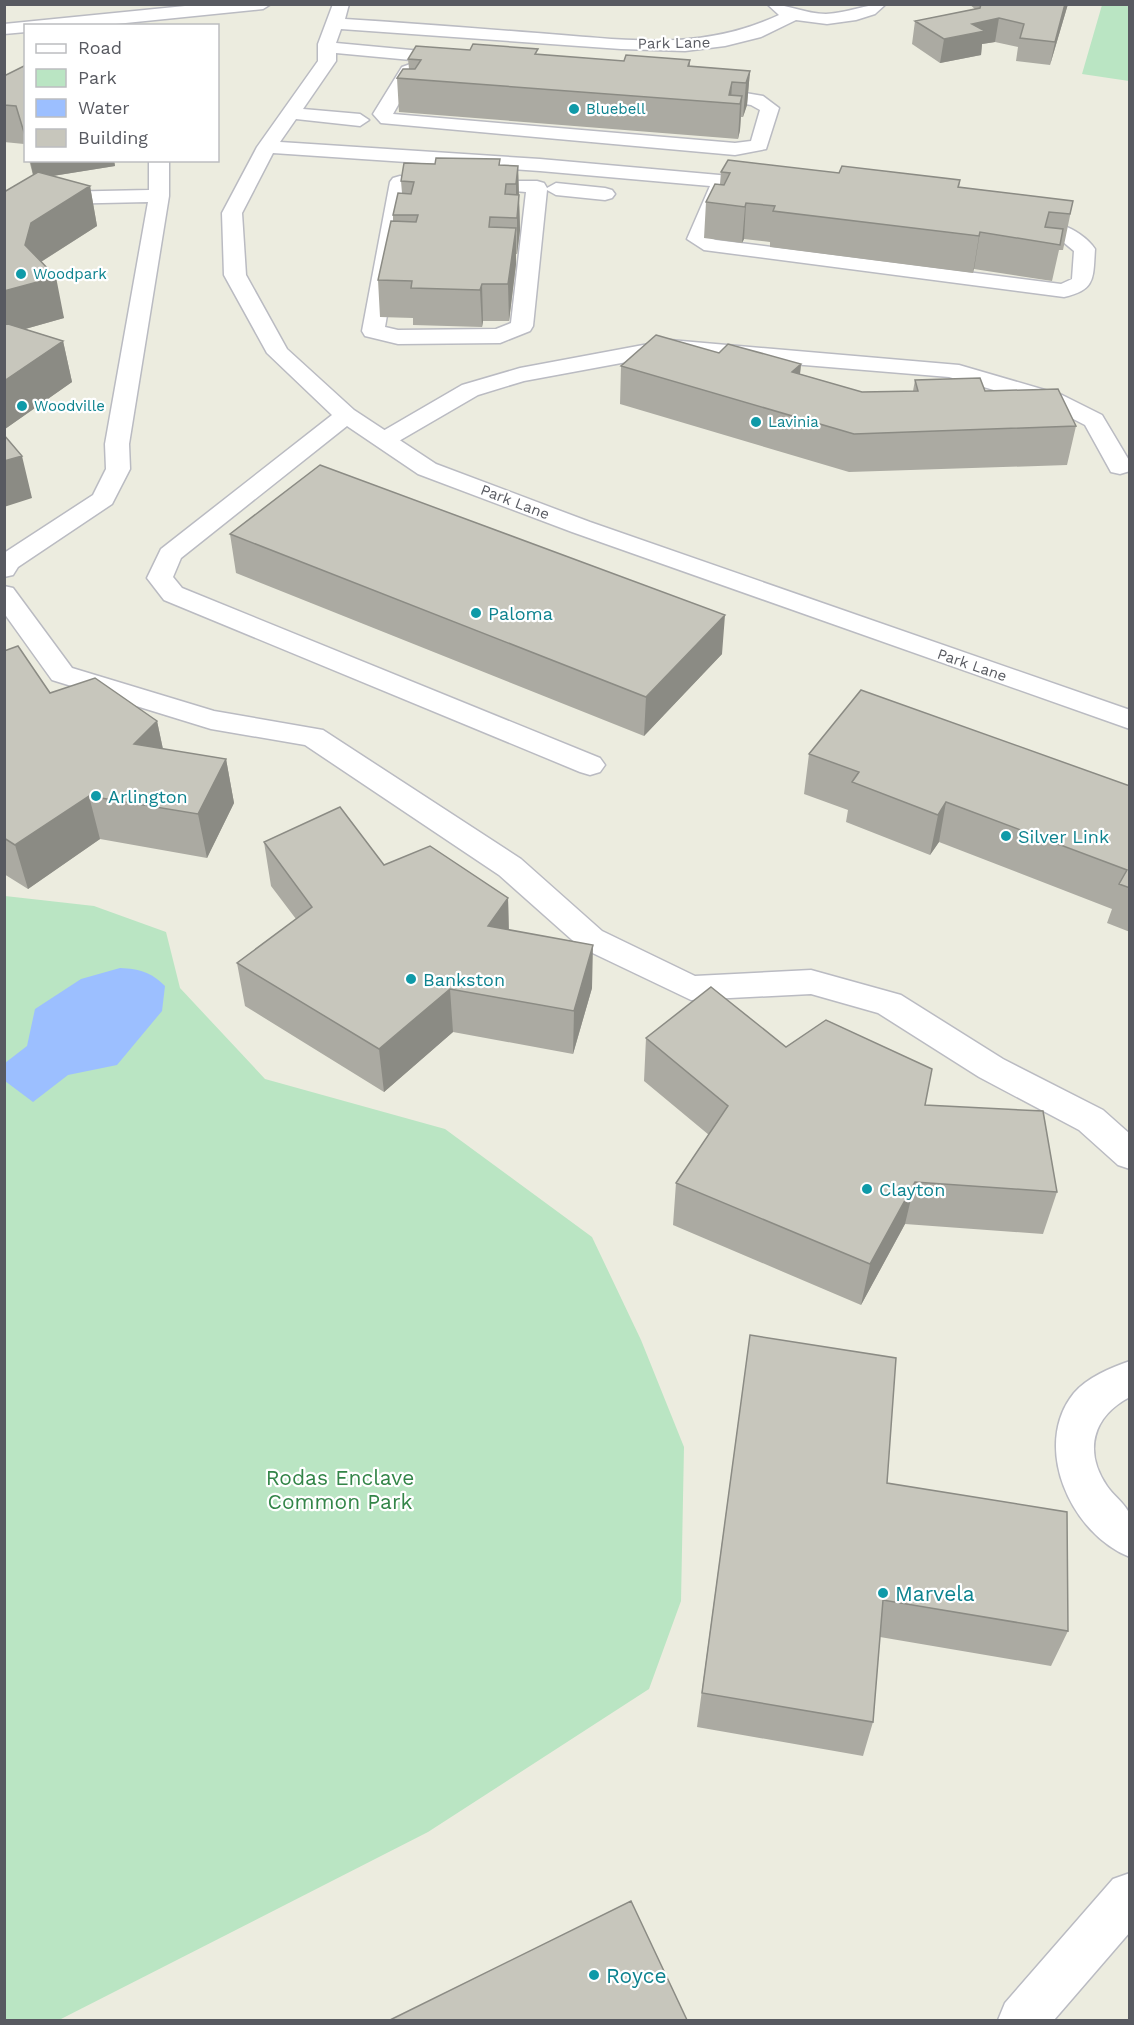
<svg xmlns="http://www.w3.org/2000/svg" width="1134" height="2025" viewBox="0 0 1134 2025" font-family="'Work Sans',sans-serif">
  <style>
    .green { fill: #bae5c3 }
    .water { fill: #9cbfff }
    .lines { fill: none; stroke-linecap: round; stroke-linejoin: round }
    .lane-casing { stroke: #babbc2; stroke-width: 3 }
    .street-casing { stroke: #babbc2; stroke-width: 3 }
    .lane { fill: #fff; fill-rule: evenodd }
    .street { fill: #fff; fill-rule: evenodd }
    .wall { fill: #abaaa2 }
    .shaded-wall { fill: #8b8b84 }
    .building { fill: #c7c6bc; stroke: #8b8b84; stroke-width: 1.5 }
    .culture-dot { fill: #0f9aa8; stroke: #fff; stroke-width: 2 }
    .labels { text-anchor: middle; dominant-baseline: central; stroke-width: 4.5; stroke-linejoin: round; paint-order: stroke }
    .far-street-label { font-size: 15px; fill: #585a61; stroke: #fff }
    .far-culture-label { font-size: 15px; fill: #0d838f; stroke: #fff; text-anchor: start }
    .culture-label { font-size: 18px; fill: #0d838f; stroke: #fff; text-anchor: start }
    .near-park-label { font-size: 21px; fill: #338548; stroke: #fff }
    .near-culture-label { font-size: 21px; fill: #0d838f; stroke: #fff; text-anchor: start }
  </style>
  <rect width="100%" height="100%" fill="#ececdf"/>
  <!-- green -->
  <path class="green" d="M1102 5H1129V81L1082 74Z
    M5 896 94 906 166 932 180 988 265 1079 445 1129 592 1237 641 1340 684 1447 681 1601 649 1689 428 1832 59 2020H5Z"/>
  <!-- water -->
  <path class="water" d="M120 968C140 969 151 972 165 986L162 1011 117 1065 68 1075 33 1102 5 1081V1063L27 1046 35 1009 81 979Z"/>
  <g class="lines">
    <defs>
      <path id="lane" d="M670 340 959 365 1062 395 1102 415 1130 462V471L1120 474 1111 472 1085 425 1046 405 949 377 670 354 524 381 478 395 392 445 384 447 376 445 372 440 376 435 462 385 520 368Z"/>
      <path id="street" d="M205 4H271L263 9 96 26H26V32L4 34V24Z
        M333 4H349L345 19C409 23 473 28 537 33 623 39 698 53 779 15L767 4C788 4 805 14 826 14 848 13 865 4 886 4L875 14 856 20 827 24 796 20 761 37 725 46 685 51 621 49 341 29 336 43 454 54 463 59 454 64 336 53V61L303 109 360 114 369 120 360 126 296 119 280 142 540 159 765 179 772 181 775 185 772 189 729 188 708 237 716 240 1061 284 1072 279 1074 251 1056 236 1016 229 1013 225 1016 221C1042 214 1080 227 1095 249 1093 278 1096 290 1064 297L704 250 687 239 710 186 540 171 273 153 242 213 246 275 287 349 354 410 436 464 590 522 1130 710V729L572 532 418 474 347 426 181 558 173 577 182 588 600 758 605 765 600 772 590 775 580 772 164 600 147 578 161 549 332 415 267 353 224 275 222 213 257 147 318 61V44Z
        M416 62 438 64 441 68 438 72 415 75 393 114 735 143 751 141 760 110 751 105 697 96 695 92 697 88 704 86 763 96 779 108 766 149 735 155 381 123 373 114 402 67Z
        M149 160H169V196L129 444 130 469 112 504 18 567 13 575 4 577V553L93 495 106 469 105 444 148 202 56 204 49 202 46 198 49 194 56 192 149 190Z
        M400 176 407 178 410 182 385 327 398 330 496 329 511 323 526 192 487 189 484 185 487 181H537L544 183 547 188 556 183 605 188 612 190 615 194 612 198 605 200 556 195 547 190 533 326 530 331 500 343 398 344 365 336 362 331 390 182 393 178Z
        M4 586 13 588 72 668 214 711 323 730 521 859 602 931 695 976 811 970 901 995 1003 1059 1103 1110 1130 1134V1169L1118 1165 1079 1130 979 1077 878 1013 811 994 691 1000 580 947 499 875 305 745 211 729 52 680 4 613Z
        M1130 1361V1397C1093 1416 1083 1451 1107 1486 1113 1495 1123 1502 1128 1511 1132 1518 1130 1547 1130 1557 1071 1534 1031 1446 1074 1393 1088 1377 1110 1368 1130 1361Z
        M1130 1873V1932L1054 2020H998L1005 2003 1113 1879Z"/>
    </defs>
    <!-- lane casing -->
    <use href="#lane" class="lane-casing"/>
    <!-- street casing -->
    <use href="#street" class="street-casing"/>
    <!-- lane -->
    <use href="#lane" class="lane"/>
    <!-- street -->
    <use href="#street" class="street"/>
  </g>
  <!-- wall -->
  <path class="wall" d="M969 4H1068L1050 65 1016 61 1018 47 995 42 982 44 981 55 940 63 912 44 915 21 975 9Z
    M538 55 624 61 690 60V66L750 71 747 105 743 117H741L740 130 738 139 399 112 397 78 409 69 408 59Z
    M26 65V149L24 144 4 142V76Z
    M500 159V165L518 166 520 230 517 254H516V264L509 321H483L482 327 413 325V318L380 317 378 280 393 221V215L402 193 401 181 435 164Z
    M29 160H114L115 166 52 176 90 186 97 226 41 262 64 318 25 329 63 341 72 382 5 429 33 175Z
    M721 172 839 173 960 180 959 187 1073 201 1063 250H1059L1052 281 974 269 973 273 770 247V242L744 239 742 243 704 238 706 202 720 184Z
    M719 353 801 364 800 374 862 392 913 391 915 380 985 391 1076 426 1067 465 849 472 620 404 621 366Z
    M230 534 722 654 644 736 236 573Z
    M4 651 50 693 157 721 163 749 226 759 234 803 207 858 100 839 28 889 4 874Z
    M809 754 1130 786V932L1107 923 1112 909 939 842 930 855 846 822 848 810 804 794Z
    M264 842 384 865 508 898 509 930 592 988 573 1054 453 1032 384 1092 245 1006 237 963 296 919 271 886Z
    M646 1038 786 1047 925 1105 1057 1192 1043 1234 905 1224 861 1305 673 1225 676 1183 709 1135 644 1081Z
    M750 1335 887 1483 1068 1631 1051 1666 880 1637 873 1722 863 1756 697 1727Z"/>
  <!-- shaded-wall -->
  <path class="shaded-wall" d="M1065 4H1068L1050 65 1055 42Z
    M999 18 995 42 982 44 981 55 940 63 944 39 972 24Z
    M750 71 747 105 743 117 746 83Z
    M732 82 731 103 729 95Z
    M742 96 740 130 738 139 740 104Z
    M30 160H114L115 166 34 179Z
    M518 166 520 230 517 254V218L518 208 516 219V184Z
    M90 186 97 226 39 263 56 277 64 318 4 335V291L25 245 31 223Z
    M746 203 744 239 742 243 745 207Z
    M516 228V264L509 321 508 284Z
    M980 232 974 269 973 273 979 236Z
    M482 284 483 321 482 327 480 290Z
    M63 341 72 382 5 429 4 432V381Z
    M801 364 797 402 792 372Z
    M22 456 32 498 4 507V461Z
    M725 615 722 654 644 736 646 697Z
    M157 721 166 764 134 744Z
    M226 759 234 803 207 858 198 814Z
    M89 796 100 839 28 889 15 845Z
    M946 802 939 842 930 855 938 815Z
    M508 898 509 942 488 926Z
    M593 945 592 988 573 1054 574 1011Z
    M450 989 453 1032 384 1092 379 1049Z
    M915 1182 905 1224 861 1305 870 1264Z"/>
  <!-- building -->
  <path class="building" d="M981 4H1065L1055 42 1020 38 1024 24 999 18 972 24 985 31 944 39 915 21 980 8Z
    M473 44 538 49 535 54 624 61 626 55 690 60 688 66 750 71 746 83 732 82 729 95 742 96 740 104 397 78 403 69H415L421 60 408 59 416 46 470 50Z
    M26 65V139L16 106 4 105V76Z
    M436 158 500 159 499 165 518 166 516 184H506L505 194 519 195 517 218 490 217 489 227 516 228 508 284H482L480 290 411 288 412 281 378 280 391 221 416 222 418 215H393L398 193 411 194 414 182 401 181 404 163 435 164Z
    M728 160 839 173 842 166 960 180 958 187 1073 201 1070 214 1049 212 1045 227 1063 229 1060 245 980 232 979 236 773 211 775 206 746 203 745 207 706 202 715 184 724 185 730 173 721 172Z
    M38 172 90 186 31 223 25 245 56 277 4 291V192Z
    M5 323 63 341 4 381Z
    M656 335 719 353 728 344 801 364 792 372 862 392 918 391 915 380 980 378 985 391 1058 389 1076 426 854 434 621 366Z
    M4 435 22 456 4 461Z
    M320 465 725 615 646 697 230 534Z
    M18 646 50 693 95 678 157 721 134 744 226 759 198 814 89 796 15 845 4 838V651Z
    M861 690 1130 786V888L1119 884 1127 870 946 802 938 815 852 782 859 772 809 754Z
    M340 807 384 865 430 846 508 898 488 926 593 945 574 1011 450 989 379 1049 237 963 312 907 264 842Z
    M711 987 786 1047 826 1020 932 1069 925 1105 1043 1111 1057 1192 915 1182 870 1264 676 1183 728 1106 646 1038Z
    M750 1335 896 1358 887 1483 1067 1512 1068 1631 883 1600 873 1722 702 1693Z
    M631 1901 687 2020H390Z"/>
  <!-- markers -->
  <g class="culture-dot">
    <circle cx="574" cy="109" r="6"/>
    <circle cx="21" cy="274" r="6"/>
    <circle cx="22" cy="406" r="6"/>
    <circle cx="756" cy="422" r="6"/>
    <circle cx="476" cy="613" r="6"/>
    <circle cx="96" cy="796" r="6"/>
    <circle cx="1006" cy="836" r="6"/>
    <circle cx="411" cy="979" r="6"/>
    <circle cx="867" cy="1189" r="6"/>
    <circle cx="883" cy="1593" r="6"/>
    <circle cx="594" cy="1975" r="6"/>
  </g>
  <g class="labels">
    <!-- far-street labels -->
    <g class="far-street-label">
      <text transform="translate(674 43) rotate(-1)">Park Lane</text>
      <text transform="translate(515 502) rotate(21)">Park Lane</text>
      <text transform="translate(972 665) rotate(19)">Park Lane</text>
    </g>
    <!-- far-culture labels -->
    <g class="far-culture-label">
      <text x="586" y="109">Bluebell</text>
      <text x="33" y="274">Woodpark</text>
      <text x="34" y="406">Woodville</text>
      <text x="768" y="422">Lavinia</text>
    </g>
    <!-- culture labels -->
    <g class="culture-label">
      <text x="488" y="613">Paloma</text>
      <text x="108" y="796">Arlington</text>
      <text x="1018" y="836">Silver Link</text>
      <text x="423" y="979">Bankston</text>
      <text x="879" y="1189">Clayton</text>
    </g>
    <!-- near-park labels -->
    <g class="near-park-label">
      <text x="340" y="1477">Rodas Enclave<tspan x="340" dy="24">Common Park</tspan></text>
    </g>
    <!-- near-culture labels -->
    <g class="near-culture-label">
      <text x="895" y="1593">Marvela</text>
      <text x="606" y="1975">Royce</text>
    </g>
  </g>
  <!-- border -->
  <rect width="1134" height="2025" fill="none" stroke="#585a61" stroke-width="12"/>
  <!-- legend -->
  <rect x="24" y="24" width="195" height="138" fill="#ffffff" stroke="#bcbdc0" stroke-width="1.5"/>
  <rect x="36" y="44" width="30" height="9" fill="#ffffff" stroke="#bcbdc0" stroke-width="1.5"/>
  <text x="78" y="54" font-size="18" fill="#585a61">Road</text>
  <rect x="36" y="69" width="30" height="18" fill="#bae5c3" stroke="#bcbdc0" stroke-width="1.5"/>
  <text x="78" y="84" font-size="18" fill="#585a61">Park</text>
  <rect x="36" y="99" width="30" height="18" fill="#9cbfff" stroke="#bcbdc0" stroke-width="1.5"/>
  <text x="78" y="114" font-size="18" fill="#585a61">Water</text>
  <rect x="36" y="129" width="30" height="18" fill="#c7c6bc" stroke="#bcbdc0" stroke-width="1.5"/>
  <text x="78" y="144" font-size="18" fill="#585a61">Building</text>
</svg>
